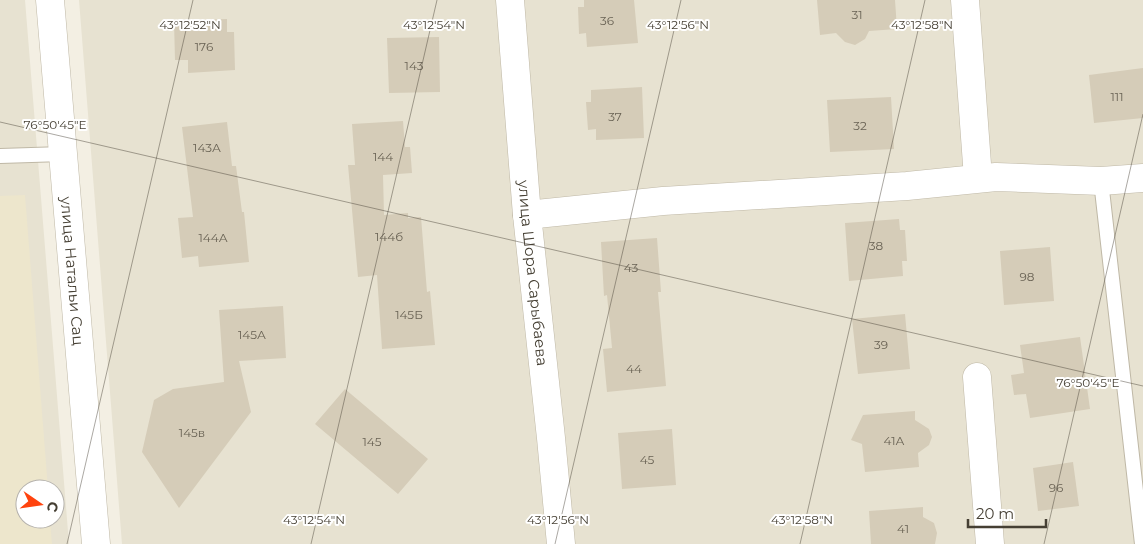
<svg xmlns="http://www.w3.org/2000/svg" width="1143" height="544" viewBox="0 0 1143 544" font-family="Montserrat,sans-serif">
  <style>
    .residential { fill: #e7e2d1; fill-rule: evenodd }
    .education { fill: #ede6cc }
    .building { fill: #d5ccb8 }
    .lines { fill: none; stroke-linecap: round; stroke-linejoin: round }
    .service-casing { stroke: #bfb8a6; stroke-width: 16 }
    .minor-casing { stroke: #bfb8a6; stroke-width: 29 }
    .service { stroke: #fff; stroke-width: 14 }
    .minor { stroke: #fff; stroke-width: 28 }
    .ticks { fill: none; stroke: #453f33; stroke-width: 1; stroke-opacity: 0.45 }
    .labels { text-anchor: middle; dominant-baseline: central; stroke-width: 4; stroke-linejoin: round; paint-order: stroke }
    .number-label { font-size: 12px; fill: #696254 }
    .street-label { font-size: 15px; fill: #453f33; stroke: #fff }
    .ticks-label { font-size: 12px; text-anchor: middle; fill: #453f33; stroke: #fff; stroke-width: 4; stroke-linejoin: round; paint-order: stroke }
  </style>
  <rect width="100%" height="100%" fill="#f3efe3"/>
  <!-- residential -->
  <path class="residential" d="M0 0H25L69 544H0ZM25 489H55V519H25Z
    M79 0H1143V544H122Z"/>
  <!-- education -->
  <path class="education" d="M25 195 48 489H25V519H50L52 544H0V196Z"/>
  <!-- building -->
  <path class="building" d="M584 0H634L638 43 587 47 586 33 579 34 578 7H584Z
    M817 0H895L897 29 869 31 865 39 855 45 845 42 836 33 820 35Z
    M227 19V32H234L235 70 188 73V60H175L174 21Z
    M439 37 440 92 389 93 387 38Z
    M1143 68V118L1094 123 1089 75Z
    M642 87 644 138 596 140V129L588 130 586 102H591V90Z
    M891 97 894 149 830 152 827 100Z
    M403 121 405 147H410L412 173 383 175 384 215 408 213V218L421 217 427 292 430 291 435 345 382 349 377 275 358 277 348 165H355L352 124Z
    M227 122 232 166H236L242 212H244L249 262 199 267 198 256 182 258 178 218 193 217 182 127Z
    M899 219 900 230H905L907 261H902L903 276 849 281 845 223Z
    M657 238 661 292H658L666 386 607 392 603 349 612 348 607 295 604 296 601 242Z
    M1050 247 1054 301 1004 305 1000 251Z
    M283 306 286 358 239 361 251 412 179 508 142 452 154 400 173 389 224 382 219 310Z
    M905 314 910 369 858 374 852 319Z
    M1080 337 1090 409 1030 418 1026 394 1014 395 1011 375 1024 373 1020 345Z
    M345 389 428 459 398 494 315 424Z
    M915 411V420L929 429 932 437 929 445 918 453 919 467 865 472 862 444 851 440 863 415Z
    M672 429 676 485 622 489 618 433Z
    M1073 462 1079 506 1038 511 1033 468Z
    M923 507V517L934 523 937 533 935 544H871L869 511Z"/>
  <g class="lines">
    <defs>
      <path id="service" d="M0 156 63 154
        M1101 181 1142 544"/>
      <g id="minor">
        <path id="s1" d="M50 0 96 544"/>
        <path id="s2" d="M510 0 527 215 551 438 561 544"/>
        <path d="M965 0 978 178"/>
        <path d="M527 215 663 201 907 186 996 177 1101 181 1143 178"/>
        <path d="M977 377 990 544"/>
      </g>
    </defs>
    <!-- service casing -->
    <use href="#service" class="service-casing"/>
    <!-- minor casing -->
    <use href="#minor" class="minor-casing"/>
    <!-- service -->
    <use href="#service" class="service"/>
    <!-- minor -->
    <use href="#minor" class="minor"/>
  </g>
  <!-- ticks -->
  <path class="ticks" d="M0 122 1143 386M67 544 193 0M311 544 437 0M555 544 681 0M800 544 925 0M1044 544 1143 114"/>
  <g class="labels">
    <!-- number labels -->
    <g class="number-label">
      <text x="857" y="14">31</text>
      <text x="607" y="20">36</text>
      <text x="204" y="46">176</text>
      <text x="414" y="65">143</text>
      <text x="1117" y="96">111</text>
      <text x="615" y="116">37</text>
      <text x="860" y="125">32</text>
      <text x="207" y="147">143А</text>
      <text x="383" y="156">144</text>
      <text x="389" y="236">144б</text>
      <text x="213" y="237">144А</text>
      <text x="876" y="245">38</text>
      <text x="631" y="267">43</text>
      <text x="1027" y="276">98</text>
      <text x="409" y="314">145Б</text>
      <text x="252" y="334">145А</text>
      <text x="881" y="344">39</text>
      <text x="634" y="368">44</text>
      <text x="192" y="432">145в</text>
      <text x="894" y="440">41А</text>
      <text x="372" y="441">145</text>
      <text x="647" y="459">45</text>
      <text x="1056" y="487">96</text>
      <text x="903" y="528">41</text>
    </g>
    <!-- street labels -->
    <g class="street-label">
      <text stroke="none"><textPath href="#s1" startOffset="272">улица Натальи Сац</textPath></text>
      <text stroke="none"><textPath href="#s2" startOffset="274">улица Шора Сарыбаева</textPath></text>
    </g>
  </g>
  <g class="ticks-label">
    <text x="190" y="29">43°12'52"N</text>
    <text x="434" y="29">43°12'54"N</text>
    <text x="678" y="29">43°12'56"N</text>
    <text x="922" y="29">43°12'58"N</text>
    <text x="55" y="129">76°50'45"E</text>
    <text x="1088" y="387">76°50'45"E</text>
    <text x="314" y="524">43°12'54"N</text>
    <text x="558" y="524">43°12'56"N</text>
    <text x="802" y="524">43°12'58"N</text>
  </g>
  <!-- north arrow -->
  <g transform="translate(40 504) rotate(103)"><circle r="24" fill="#ffffff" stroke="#b5b2ad"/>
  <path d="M0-4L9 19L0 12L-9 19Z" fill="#ff430e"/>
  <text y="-8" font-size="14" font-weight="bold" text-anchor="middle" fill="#453f33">С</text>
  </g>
  <!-- scale -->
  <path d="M968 519v8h78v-8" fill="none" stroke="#453f33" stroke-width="2.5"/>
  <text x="976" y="519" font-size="15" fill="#453f33" stroke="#ffffff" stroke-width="4" paint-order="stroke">20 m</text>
</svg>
